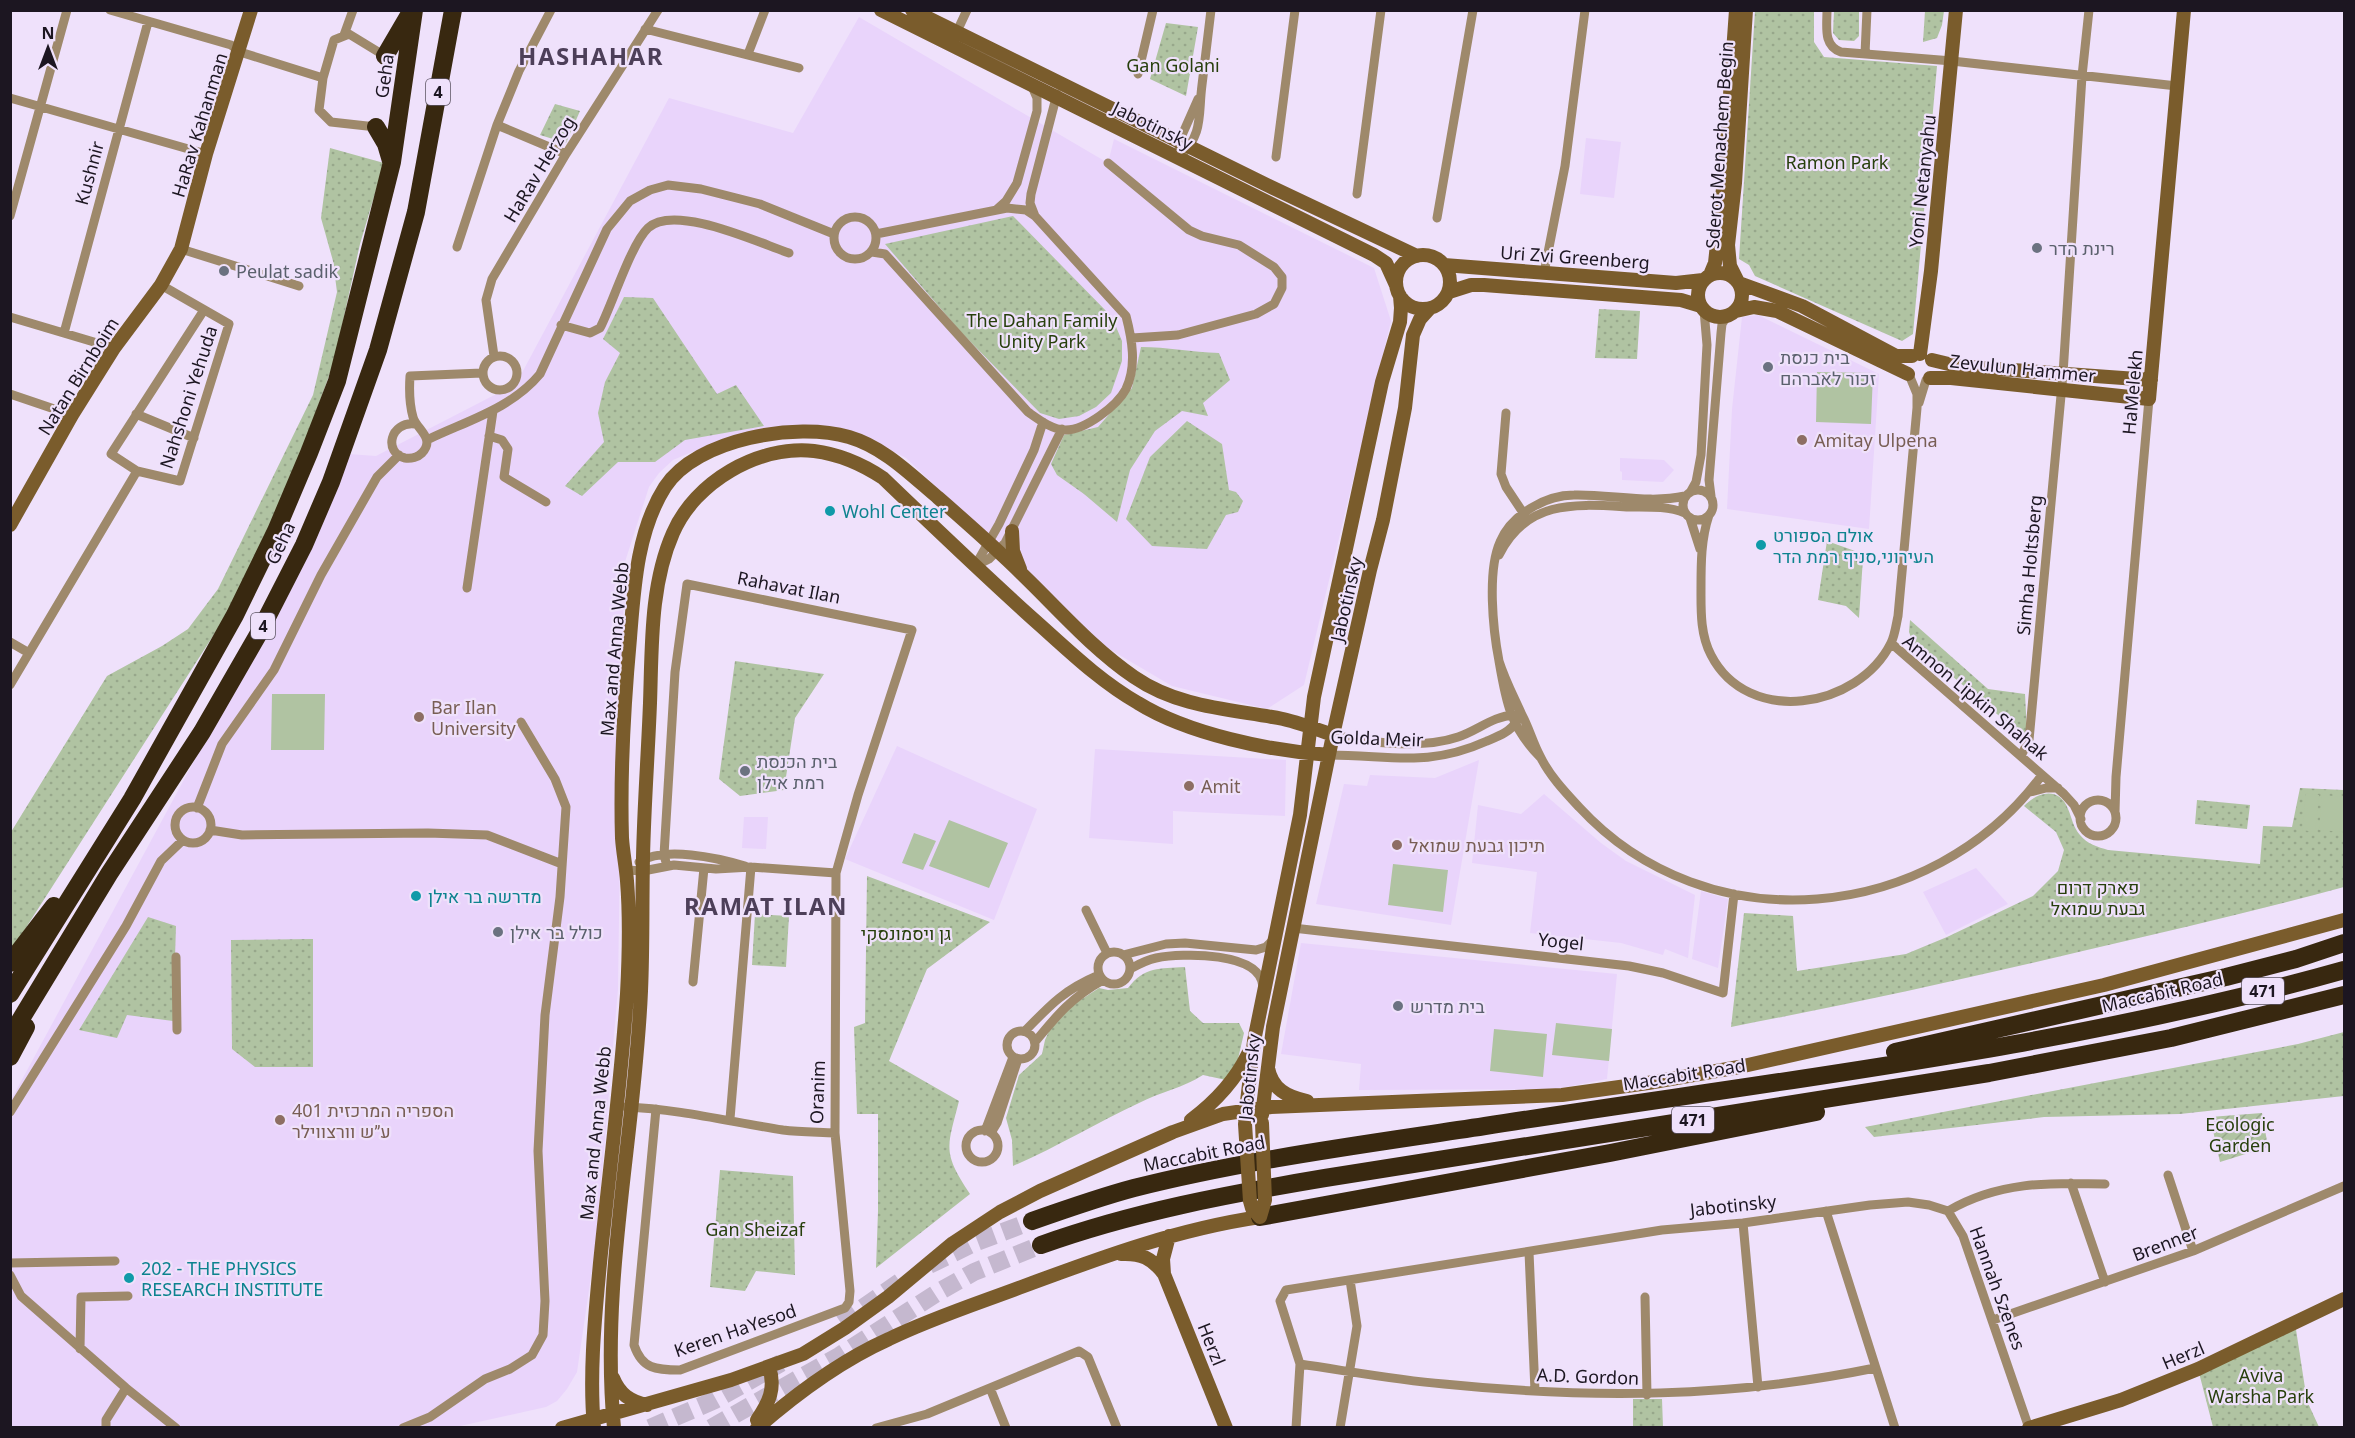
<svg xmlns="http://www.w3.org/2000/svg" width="2355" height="1438" viewBox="0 0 2355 1438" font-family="'Noto Sans',Heebo,sans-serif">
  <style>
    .built { fill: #e9d4fb }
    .grass { fill: url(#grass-dots) }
    .garden { fill: url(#garden-furrows) }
    .pitch { fill: #b0c3a2 }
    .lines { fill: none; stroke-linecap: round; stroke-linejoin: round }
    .highway-tunnel { stroke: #c5b8cf; stroke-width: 18; stroke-dasharray: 18 9; stroke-linecap: butt }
    .street { stroke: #9e896b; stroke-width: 9 }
    .secondary { stroke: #7a5c2c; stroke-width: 14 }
    .highway { stroke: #382810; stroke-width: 18 }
    .secondary-bridge { stroke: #7a5c2c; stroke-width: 14 }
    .worship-dot { fill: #6b7280; stroke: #efe1fb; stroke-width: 2 }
    .education-dot { fill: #8d6e63; stroke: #efe1fb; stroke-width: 2 }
    .culture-dot { fill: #0f9aa8; stroke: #efe1fb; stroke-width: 2 }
    .labels { text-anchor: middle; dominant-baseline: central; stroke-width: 4.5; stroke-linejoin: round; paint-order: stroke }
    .shield { fill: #efe1fb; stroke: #5b5362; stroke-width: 1.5 }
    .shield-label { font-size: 16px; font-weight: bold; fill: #1c1621 }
    .park-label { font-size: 18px; fill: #273f0c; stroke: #efe1fb }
    .street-label { font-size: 18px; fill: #1c1621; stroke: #efe1fb }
    .worship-label { font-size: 18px; fill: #5b616d; stroke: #efe1fb; text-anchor: start }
    .education-label { font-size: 18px; fill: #785e54; stroke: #efe1fb; text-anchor: start }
    .culture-label { font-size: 18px; fill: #0d838f; stroke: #efe1fb; text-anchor: start }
    .district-label { font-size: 24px; font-weight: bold; letter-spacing: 1.5px; fill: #4d3f59; stroke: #efe1fb }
  </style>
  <defs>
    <pattern id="grass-dots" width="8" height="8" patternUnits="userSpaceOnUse" patternTransform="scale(1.5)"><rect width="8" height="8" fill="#b0c3a2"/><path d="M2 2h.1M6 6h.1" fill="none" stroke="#97a78b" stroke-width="1.8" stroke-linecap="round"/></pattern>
    <pattern id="garden-furrows" width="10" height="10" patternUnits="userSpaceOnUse" patternTransform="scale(1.5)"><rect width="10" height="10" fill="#b0c3a2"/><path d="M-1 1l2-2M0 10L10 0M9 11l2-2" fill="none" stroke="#97a78b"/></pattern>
  </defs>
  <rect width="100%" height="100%" fill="#efe1fb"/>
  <!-- built -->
  <path class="built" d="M859 17 1108 163 1114 139 1374 268 1391 321 1304 685 1267 709 1172 686 1099 643 906 458 877 443 791 427 692 452 673 460 659 473 649 487 624 565 618 989 596 1242 577 1372 567 1389 557 1401 546 1407 451 1428H11V1100L207 737 348 454 376 456 516 384 669 98 793 133Z
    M1586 138 1621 142 1614 198 1580 194Z
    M1758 315 1879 374 1869 529 1727 509 1732 409 1742 317Z
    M1620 458 1664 460 1674 470 1663 482 1622 480V472L1620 471Z
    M897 746 1037 809 994 920 845 859Z
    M1095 749 1286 760 1285 816 1173 811V844L1089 838Z
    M1479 760 1451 925 1316 904 1344 784 1367 786 1370 775 1435 778Z
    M1544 794 1601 843 1626 861 1695 895 1688 958 1665 949 1663 955 1621 943 1530 933 1537 872 1472 863 1478 805 1521 814Z
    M744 817H768L766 849 742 848Z
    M1976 868 2008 904 1946 935 1923 892Z
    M1701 891 1728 899 1718 968 1692 959Z
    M1301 943 1617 974 1607 1079 1556 1089 1359 1090 1361 1064 1281 1054Z"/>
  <!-- grass -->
  <path class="grass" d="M1755 11H1814V42L1824 57 1937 66 1913 334 1902 341 1755 276 1749 265 1739 259Z
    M1834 11H1859V36L1854 41 1839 40 1833 33Z
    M1925 11H1944L1942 25 1937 38 1923 42Z
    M1166 23 1198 27 1186 96 1150 79Z
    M555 104 580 111 566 143 540 135Z
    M330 148 384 163 360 244 334 362 304 445 256 556 220 625 11 951V832L107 676 162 646 188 629 218 589 313 395 337 292 333 261 321 218Z
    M1013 216 1112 317 1122 341V361L1111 393 1096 407 1079 416 1059 419 1040 413 960 331 885 244Z
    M624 297 653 298 717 394 736 385 764 426 685 440 655 462H618L582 496 565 486 604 442 598 413 605 382 620 353 603 339Z
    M1599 309 1640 311 1637 359 1595 358Z
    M1141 347C1167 347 1192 352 1219 353L1230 380 1203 403 1208 416 1182 411 1155 431 1130 470 1117 522 1084 494 1057 475 1051 464 1064 435 1098 427 1132 388Z
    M1187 421 1222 444 1229 490 1236 492 1243 501 1238 512 1226 515 1207 549 1152 546 1126 519 1150 457Z
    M1827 541 1855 551 1863 558 1859 618 1846 606 1818 600Z
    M1910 620 1988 689 2025 694 2027 732 2023 736 1913 643 1909 632Z
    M735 661 824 674 795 718 784 790 740 796 719 779Z
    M2300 788 2344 790V887C2259 910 2173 930 2087 950 1969 978 1850 1004 1731 1027L1744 913 1793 916 1797 971 1906 954 1947 937 2033 896 2058 871 2064 850 2056 832 2024 806C2037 792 2059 786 2068 809 2072 818 2073 827 2080 835 2087 844 2098 847 2108 850L2260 864 2263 826 2292 827Z
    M2197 800 2250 805 2247 829 2195 824Z
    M867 876 990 922 927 969 889 1061 959 1101C947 1148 942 1152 970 1194L876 1268 878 1211V1114H857L854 1027 865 1023Z
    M755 914 789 916 786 967 752 965Z
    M148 917 176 926 173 1021 127 1015 117 1038 79 1030Z
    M313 939V1067H255L232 1049 231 940Z
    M1185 967 1190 1011 1203 1023H1239L1244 1033 1238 1059 1226 1080 1203 1075C1183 1088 1160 1092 1139 1103 1096 1123 1057 1147 1013 1166L1012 1140 1006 1118 1019 1075 1042 1054 1045 1040 1050 1029 1068 1008 1099 988 1108 990 1128 988C1145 966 1159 969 1185 967Z
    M2344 1032V1096L2180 1114 2044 1117 1874 1137 1865 1127 2298 1044Z
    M720 1170 793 1176 795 1275 756 1271 745 1291 710 1287Z
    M2295 1323 2307 1401 2319 1427H2213L2198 1369Z
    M1633 1399H1662L1663 1427H1633Z"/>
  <!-- garden -->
  <path class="garden" d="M2262 1113 2268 1147 2220 1162 2210 1117Z"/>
  <!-- pitch -->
  <path class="pitch" d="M1817 372 1873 373 1871 424 1816 422Z
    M272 694H325L324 750H271Z
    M2306 793 2319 795 2315 832 2302 830Z
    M2322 795 2344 797V832L2319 830Z
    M949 820 1008 843 989 888 929 866Z
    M914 833 936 841 923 870 902 863Z
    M1393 864 1448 870 1443 912 1388 905Z
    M1556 1023 1612 1029 1609 1061 1552 1055Z
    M1494 1029 1547 1034 1543 1077 1490 1071Z"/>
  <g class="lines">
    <!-- highway-tunnel -->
    <path class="highway-tunnel" d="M929 1265 974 1243 1032 1221
      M841 1323 900 1282
      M650 1428 715 1400 781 1363
      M711 1428 839 1356 940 1291 974 1272 1041 1245"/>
    <!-- street -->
    <path class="street" d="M110 10 231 45 240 52 323 78
      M1827 10C1827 27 1823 46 1841 52L1952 61 2177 86
      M960 25 967 10
      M645 29 799 68
      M344 35 353 10
      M748 54 765 10
      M1865 54 1867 10
      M1138 74 1153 10
      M10 98 206 154
      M497 125 566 154
      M376 127 331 122 319 110 323 78 334 40 349 34 385 56
      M1179 147V142L1198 99
      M1276 157 1295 10
      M1179 158C1204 134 1198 115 1202 85 1205 60 1208 35 1211 10
      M1108 163 1189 230 1202 236 1239 245 1274 267 1282 277V288L1274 304 1256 314 1178 335 1132 338
      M1357 194 1381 10
      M996 210 1006 201 1017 183 1037 111V98L1031 84
      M10 216 67 10
      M1035 216 1030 203 1031 194 1057 94
      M834 238a21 21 0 1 1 42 0a21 21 0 1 1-42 0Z
      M1437 218 1473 10
      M457 247 497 125 519 71 551 10
      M181 249 299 286
      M872 252 885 254 1028 412C1038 419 1052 430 1066 430 1085 430 1117 406 1126 389 1137 366 1132 339 1126 316L1035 216 1026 210 1007 208 876 234
      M1544 273 1565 166 1585 10
      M161 285 229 324 180 481 137 471 111 454 204 310
      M10 317 114 348
      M561 325 590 333 600 328C612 305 631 244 648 228 674 203 759 243 789 253
      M64 333 148 22
      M483 373a17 17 0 1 1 34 0a17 17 0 1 1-34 0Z
      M494 356 486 300 492 279 566 154 658 10
      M10 394 72 415
      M1919 403 1926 380
      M1506 413 1501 474 1506 487 1526 517
      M136 414 194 438
      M415 424C390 421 383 453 405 458 411 459 418 457 422 453 436 438 416 429 413 417 409 403 409 391 410 376L482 373
      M489 436 502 440 508 449 504 477 546 502
      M427 440C466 421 511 409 540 374L607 229 630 201 650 190 668 185 701 189 760 204 834 234
      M1683 505a15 15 0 1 1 30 0a15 15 0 1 1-30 0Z
      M1691 491 1696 482 1701 455 1707 345 1704 310
      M1711 496 1709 480 1721 333 1722 324 1727 316
      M1709 515C1701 539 1701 563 1701 588 1701 610 1700 634 1711 655 1748 727 1858 709 1891 643 1895 635 1896 625 1898 616L1917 408V394L1910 377
      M1690 518 1700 549
      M1499 555C1527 499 1576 504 1629 507 1648 507 1668 506 1685 513
      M975 566 989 559 1005 543 1062 429
      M975 566 999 524 1034 450 1043 422
      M467 588 493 411
      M10 642 29 653
      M1891 643 2064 794 2074 805 2081 819
      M1499 661C1493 630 1487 571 1500 542 1506 527 1518 516 1531 508 1544 500 1558 495 1574 495 1610 494 1649 504 1685 496
      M10 685 137 471
      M1333 735C1368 743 1423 749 1458 737 1477 731 1493 716 1514 715
      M1329 755C1391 755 1427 768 1487 741 1499 736 1510 732 1517 721
      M2021 756 2029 740 2063 374 2082 76 2089 10
      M1541 758C1510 727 1506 702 1499 661 1505 680 1514 697 1522 715 1529 728 1533 743 1540 756 1549 775 1565 792 1579 807 1707 946 1932 924 2042 775
      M2030 792 2046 788H2058
      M2080 818a18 18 0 1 1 36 0a18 18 0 1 1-36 0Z
      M175 825a18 18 0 1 1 36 0a18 18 0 1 1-36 0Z
      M197 808 222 744 274 670 321 575 377 477 399 455
      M2115 812 2116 777 2149 399
      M210 830 242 835 428 833 487 835 562 864
      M639 862C664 846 718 858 745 866
      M626 870 643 871 674 865 716 869 751 867 836 873
      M1086 910 1107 953
      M1293 928 1629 966 1663 973 1723 993 1734 894
      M1098 968a16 16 0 1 1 32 0a16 16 0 1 1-32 0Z
      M1123 955 1166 944 1185 943 1256 950 1266 947 1273 940
      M176 957 177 1030
      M1130 969C1139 964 1146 960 1156 958 1182 953 1261 951 1263 987
      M693 982 704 868
      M1007 1045a14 14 0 1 1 28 0a14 14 0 1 1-28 0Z
      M1025 1031C1051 1004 1064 990 1099 975
      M1035 1042C1057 1015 1072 997 1103 980
      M626 1107C679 1109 731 1122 783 1130 800 1132 818 1132 835 1133L836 873 858 795 912 630 687 584 675 672 664 855 667 866
      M656 1109 634 1345C642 1369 656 1370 680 1370L845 1308 849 1302 850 1291 835 1133
      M10 1112 126 926 161 861 183 840
      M730 1119 751 867
      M966 1146a16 16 0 1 1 32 0a16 16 0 1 1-32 0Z
      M985 1131 1013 1057
      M991 1133 997 1123 1018 1059
      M2168 1175 2193 1251
      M2071 1183 2105 1282
      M1826 1211 1895 1428
      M1948 1211C1997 1182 2049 1182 2105 1184
      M1743 1223 1758 1387
      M1529 1252 1535 1391
      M10 1263 115 1261
      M10 1275 21 1296 126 1388 176 1428
      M1645 1297 1647 1395
      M1993 1320 2193 1251 2344 1186
      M80 1349 81 1297 128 1296
      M1300 1364C1348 1371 1396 1380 1444 1384 1592 1399 1729 1398 1875 1368
      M990 1388 1006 1428
      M106 1428V1420L126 1388
      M403 1428 430 1417 485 1379 510 1369 532 1355 543 1335 545 1301 538 1151 545 1015 560 897 566 807 555 779 521 722
      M876 1428 927 1414 1079 1351 1088 1357 1117 1428
      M1296 1428 1300 1364 1280 1301 1286 1290 1662 1230 1743 1223 1870 1205 1908 1202 1929 1205 1948 1211 1963 1236 2029 1428
      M1340 1428 1357 1326 1350 1280"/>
    <!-- secondary -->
    <path class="secondary" d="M881 10 1374 255 1386 263 1396 285
      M912 10 1269 186 1417 256
      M1396 282a27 27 0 1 1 54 0a27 27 0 1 1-54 0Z
      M1444 265 1676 283 1703 280
      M1698 295a22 22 0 1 1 44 0a22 22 0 1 1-44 0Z
      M1710 275 1715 263 1724 179 1736 10
      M1737 280 1730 266 1728 245 1735 183 1746 10
      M1739 283 1802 306 1896 356H1912
      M1449 292 1471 285H1484L1681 300 1701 306
      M1736 311 1754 307 1777 311 1908 374
      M1920 354 1931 271 1956 10
      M1932 360 1957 366 2151 380
      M1930 378H1951L2149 399 2184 10
      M10 525 72 415 114 348 161 285 181 249 206 154 251 10
      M1012 531 1013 551 1020 569
      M1268 1068C1272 1089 1287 1097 1307 1101
      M1262 1115 1273 1027 1333 735 1370 570 1383 520 1405 408 1413 335 1420 319 1430 308
      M1245 1119 1254 1041 1300 815 1314 697 1382 382 1400 322 1401 308 1400 296
      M1191 1120C1215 1102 1235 1081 1248 1054
      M1169 1236 1163 1259 1164 1274 1226 1428
      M1121 1254C1141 1253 1152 1258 1164 1274
      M613 1378C620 1395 630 1401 647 1405
      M757 1420C769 1403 776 1388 769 1367
      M562 1428 731 1380 803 1354 845 1328 888 1297 953 1243 1000 1212 1040 1191 1173 1132 1223 1114 1271 1107 1562 1095 1648 1083 1739 1067 2104 985 2344 920
      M594 1428C589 1373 595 1317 600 1263 609 1173 621 1084 627 994 629 957 630 918 627 881 626 867 623 853 622 838 620 772 624 704 630 638 634 588 637 531 665 487 697 438 797 422 849 437 883 447 909 473 935 495 966 522 996 548 1025 577 1060 611 1093 649 1134 677 1179 708 1231 709 1283 719 1300 723 1316 729 1333 735
      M614 1428C600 1282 635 1136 641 991 643 947 642 903 643 858 644 807 648 755 650 703 652 647 650 585 673 533 695 482 758 445 814 451 838 454 862 464 883 478 932 525 981 572 1032 618 1066 648 1098 680 1138 703 1188 734 1270 751 1329 755
      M757 1428C797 1393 840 1361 889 1339 932 1318 979 1303 1024 1286 1102 1257 1178 1229 1260 1217
      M2029 1428 2121 1400 2198 1369 2344 1299"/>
    <!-- highway -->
    <path class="highway" d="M385 56 409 15
      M376 127 386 144 391 161
      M10 963 54 906
      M10 994 132 799 235 615 276 531 309 453 337 381 392 162 414 10
      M10 1037 109 874 202 732 259 633 304 545 331 482 378 350 416 212 453 10
      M1895 1052 2226 977 2296 959 2344 943
      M10 1057 26 1027
      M1260 1217 1610 1153 1816 1112
      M1032 1221C1066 1209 1100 1197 1134 1188 1249 1159 1368 1144 1485 1126 1772 1081 2064 1049 2344 970
      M1041 1245C1133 1212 1229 1194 1325 1178L1989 1073 2171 1038 2344 995"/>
    <!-- secondary-bridge -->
    <path class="secondary-bridge" d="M1245 1124 1250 1201 1252 1208 1260 1217 1265 1200 1262 1123"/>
  </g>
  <!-- markers -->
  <g class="worship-dot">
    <circle cx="2037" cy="248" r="6"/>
    <circle cx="224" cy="271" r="6"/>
    <circle cx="1768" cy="367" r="6"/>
    <circle cx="745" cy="771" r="6"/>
    <circle cx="498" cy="932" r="6"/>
    <circle cx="1398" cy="1006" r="6"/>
  </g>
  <g class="education-dot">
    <circle cx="1802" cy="440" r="6"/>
    <circle cx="419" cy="717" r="6"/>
    <circle cx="1189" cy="786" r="6"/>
    <circle cx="1397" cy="845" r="6"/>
    <circle cx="280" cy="1120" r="6"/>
  </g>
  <g class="culture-dot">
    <circle cx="830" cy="511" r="6"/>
    <circle cx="1761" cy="545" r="6"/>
    <circle cx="416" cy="896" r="6"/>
    <circle cx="129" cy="1278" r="6"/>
  </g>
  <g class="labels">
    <!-- shield labels -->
    <g class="shield">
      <rect x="426" y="79" width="24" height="26" rx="4.5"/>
      <rect x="251" y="613" width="24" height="26" rx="4.5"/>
      <rect x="2242" y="978" width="42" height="26" rx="4.5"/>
      <rect x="1672" y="1107" width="42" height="26" rx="4.5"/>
    </g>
    <g class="shield-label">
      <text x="438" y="92">4</text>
      <text x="263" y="626">4</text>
      <text x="2263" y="991">471</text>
      <text x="1693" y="1120">471</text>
    </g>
    <!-- park labels -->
    <g class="park-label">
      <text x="1173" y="65">Gan Golani</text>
      <text x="1837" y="162">Ramon Park</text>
      <text x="1042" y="320">The Dahan Family<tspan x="1042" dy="21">Unity Park</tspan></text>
      <text x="2098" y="887">פארק דרום<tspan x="2098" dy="21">גבעת שמואל</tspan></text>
      <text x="906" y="933">גן ויסמונסקי</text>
      <text x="2240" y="1124">Ecologic<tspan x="2240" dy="21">Garden</tspan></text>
      <text x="755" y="1229">Gan Sheizaf</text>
      <text x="2261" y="1375">Aviva<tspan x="2261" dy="21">Warsha Park</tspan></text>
    </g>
    <!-- street labels -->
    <g class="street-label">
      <text transform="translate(384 76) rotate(-82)">Geha</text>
      <text transform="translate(199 125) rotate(-73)">HaRav Kahanman</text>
      <text transform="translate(1153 125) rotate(26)">Jabotinsky</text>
      <text transform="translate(1719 145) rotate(-86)">Sderot Menachem Begin</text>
      <text transform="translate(539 169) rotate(-59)">HaRav Herzog</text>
      <text transform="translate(89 173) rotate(-75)">Kushnir</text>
      <text transform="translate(1922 181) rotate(-84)">Yoni Netanyahu</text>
      <text transform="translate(1575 257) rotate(4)">Uri Zvi Greenberg</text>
      <text transform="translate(2023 368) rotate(6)">Zevulun Hammer</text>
      <text transform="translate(78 376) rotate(-58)">Natan Birnboim</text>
      <text transform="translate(2132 392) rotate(-85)">HaMelekh</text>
      <text transform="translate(188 397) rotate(-72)">Nahshoni Yehuda</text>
      <text transform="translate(280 543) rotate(-65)">Geha</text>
      <text transform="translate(2029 565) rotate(-85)">Simha Holtsberg</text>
      <text transform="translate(789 587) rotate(11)">Rahavat Ilan</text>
      <text transform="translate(1346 599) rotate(-77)">Jabotinsky</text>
      <text transform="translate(614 649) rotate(-85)">Max and Anna Webb</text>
      <text transform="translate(1976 697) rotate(40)">Amnon Lipkin Shahak</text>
      <text transform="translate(1377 738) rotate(2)">Golda Meir</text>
      <text transform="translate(1561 941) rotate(6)">Yogel</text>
      <text transform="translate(2162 992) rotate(-13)">Maccabit Road</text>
      <text transform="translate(1684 1074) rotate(-9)">Maccabit Road</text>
      <text transform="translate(1249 1077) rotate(-84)">Jabotinsky</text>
      <text transform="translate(817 1092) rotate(-88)">Oranim</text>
      <text transform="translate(595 1133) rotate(-84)">Max and Anna Webb</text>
      <text transform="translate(1204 1153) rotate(-11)">Maccabit Road</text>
      <text transform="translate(1733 1205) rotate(-6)">Jabotinsky</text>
      <text transform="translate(2165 1243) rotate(-21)">Brenner</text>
      <text transform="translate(1998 1288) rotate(70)">Hannah Szenes</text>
      <text transform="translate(735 1330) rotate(-19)">Keren HaYesod</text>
      <text transform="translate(1212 1344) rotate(68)">Herzl</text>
      <text transform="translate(2183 1355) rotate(-23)">Herzl</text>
      <text transform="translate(1588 1376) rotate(2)">A.D. Gordon</text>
    </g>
    <!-- worship labels -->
    <g class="worship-label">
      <text x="2049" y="248">רינת הדר</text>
      <text x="236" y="271">Peulat sadik</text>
      <text x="1780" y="357">בית כנסת<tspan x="1780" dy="21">זכור לאברהם</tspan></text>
      <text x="757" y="761">בית הכנסת<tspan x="757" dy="21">רמת אילן</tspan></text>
      <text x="510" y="932">כולל בר אילן</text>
      <text x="1410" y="1006">בית מדרש</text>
    </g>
    <!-- education labels -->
    <g class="education-label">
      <text x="1814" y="440">Amitay Ulpena</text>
      <text x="431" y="707">Bar Ilan<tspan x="431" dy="21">University</tspan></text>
      <text x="1201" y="786">Amit</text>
      <text x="1409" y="845">תיכון גבעת שמואל</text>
      <text x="292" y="1110">401 הספריה המרכזית<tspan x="292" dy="21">ע״ש וורצווילר</tspan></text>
    </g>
    <!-- culture labels -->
    <g class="culture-label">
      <text x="842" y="511">Wohl Center</text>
      <text x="1773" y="535">אולם הספורט<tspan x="1773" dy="21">העירוני,סניף רמת הדר</tspan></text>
      <text x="428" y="896">מדרשה בר אילן</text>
      <text x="141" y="1268">202 - THE PHYSICS<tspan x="141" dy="21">RESEARCH INSTITUTE</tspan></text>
    </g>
    <!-- district labels -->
    <g class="district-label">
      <text x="591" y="55">HASHAHAR</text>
      <text x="766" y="905">RAMAT ILAN</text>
    </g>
  </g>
  <!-- border -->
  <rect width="2355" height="1438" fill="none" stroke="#1c1621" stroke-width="24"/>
  <!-- north arrow -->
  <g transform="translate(48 48)" stroke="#efe1fb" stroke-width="4.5" paint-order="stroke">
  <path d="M0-4.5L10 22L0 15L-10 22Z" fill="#1c1621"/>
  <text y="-9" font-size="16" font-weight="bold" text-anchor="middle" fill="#1c1621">N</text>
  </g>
</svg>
